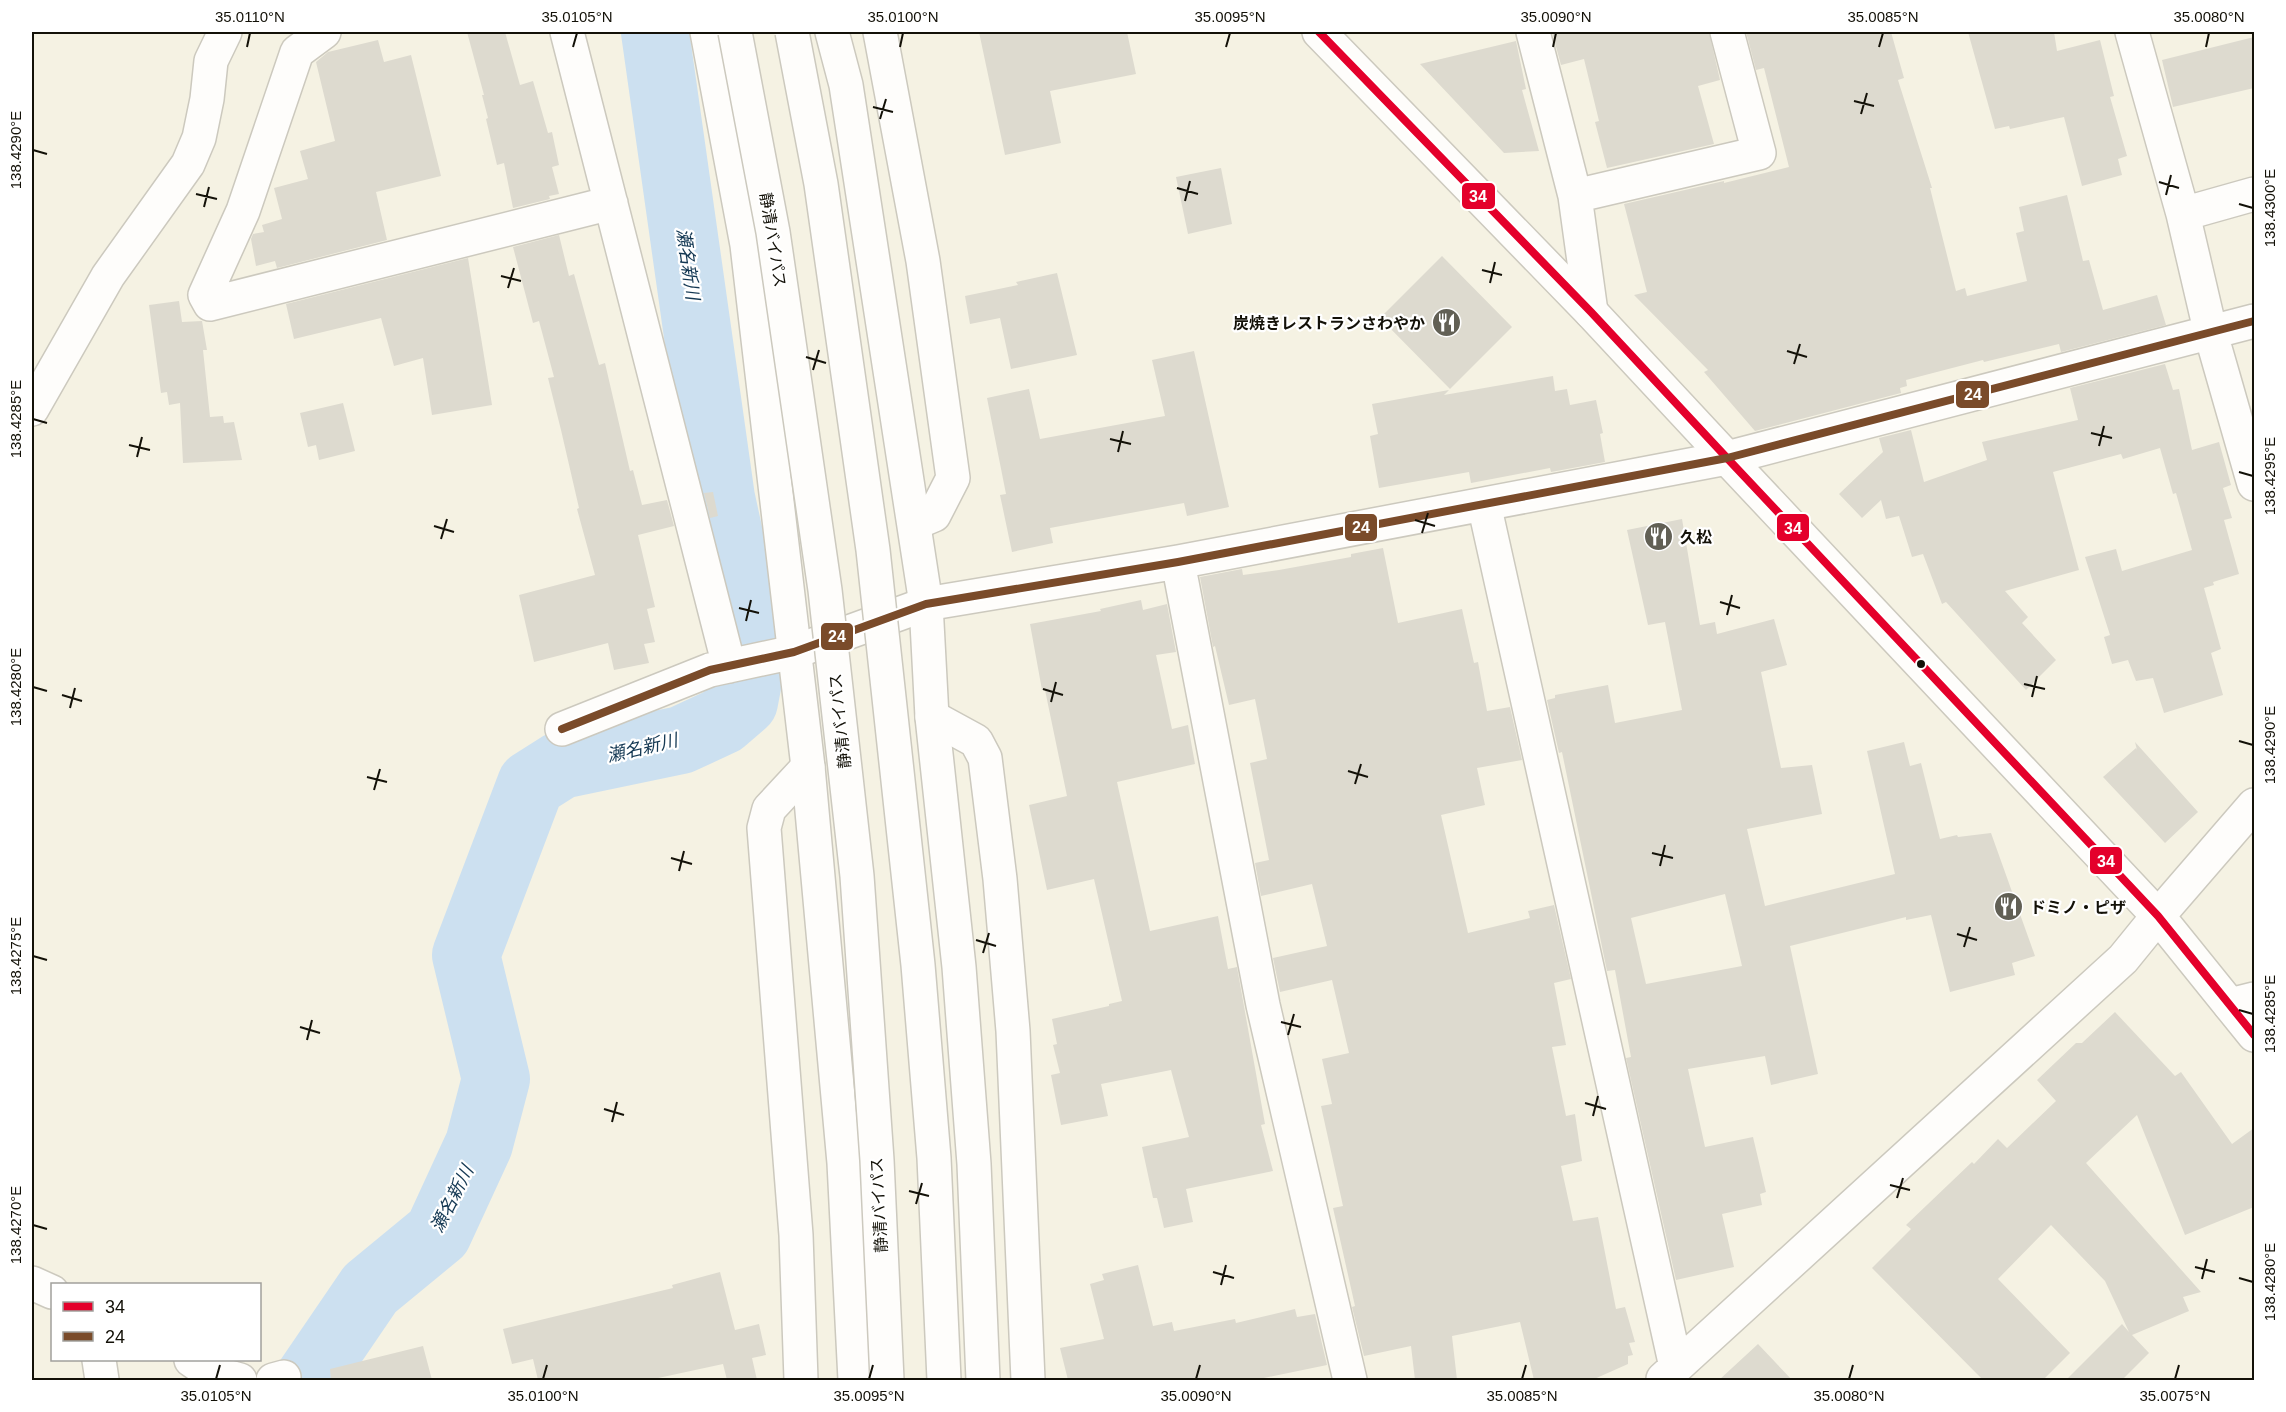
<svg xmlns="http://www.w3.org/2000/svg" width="2286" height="1412" viewBox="0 0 2286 1412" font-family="Helvetica,'Noto Sans JP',sans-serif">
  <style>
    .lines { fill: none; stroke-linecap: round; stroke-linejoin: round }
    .river { stroke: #cce0f0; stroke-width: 68 }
    .building { fill: #dddacf; fill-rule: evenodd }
    .minor-casing { stroke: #ccc9be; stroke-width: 36 }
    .major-casing { stroke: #ccc9be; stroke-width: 36 }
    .highway-casing { stroke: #ccc9be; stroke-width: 36 }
    .minor { stroke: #fefdfb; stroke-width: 33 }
    .major { stroke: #fefdfb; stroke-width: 33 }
    .highway { stroke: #fefdfb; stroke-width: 33 }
    .highway-bridge-casing { stroke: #ccc9be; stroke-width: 36; stroke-linecap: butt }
    .highway-bridge { stroke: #fefdfb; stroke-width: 33 }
    .bus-1-casing { stroke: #fff; stroke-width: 12 }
    .bus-2-casing { stroke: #fff; stroke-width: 12 }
    .bus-1 { stroke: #e4002b; stroke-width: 8 }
    .bus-2 { stroke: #7a4b2a; stroke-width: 8 }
    .ticks { fill: none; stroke: #131108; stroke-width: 2 }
    .bus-dot { fill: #131108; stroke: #fff; stroke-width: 2 }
    .labels { text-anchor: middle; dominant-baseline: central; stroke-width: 4.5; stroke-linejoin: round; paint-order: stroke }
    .street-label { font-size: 16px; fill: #131108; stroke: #fff }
    .poi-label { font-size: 16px; font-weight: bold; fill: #131108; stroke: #fff; text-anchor: start }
    .water-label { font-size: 18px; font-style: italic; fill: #143853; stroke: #fff }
    .line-badge { stroke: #fff; stroke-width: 2 }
    .badge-label { font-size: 16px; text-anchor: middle; font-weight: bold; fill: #fff }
    .neatline { fill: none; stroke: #131108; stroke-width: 2 }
    .ticks-label { font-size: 15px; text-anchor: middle; fill: #131108 }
  </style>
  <rect width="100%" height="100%" fill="#f5f2e3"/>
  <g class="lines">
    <!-- river -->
    <path class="river" d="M308 1380 370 1289 438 1233 479 1144 496 1079 466 955 531 784 561 765 681 740 722 721 744 702 751 665 743 599 721 498 655 32"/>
  </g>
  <!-- building -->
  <path class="building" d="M467 32H505L520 85 533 81 548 133 552 132 559 165 552 167 559 194 549 196 550 199 513 208 504 163 497 165 486 119 488 118 482 95H484Z
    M979 32H1127L1136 74 1050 91 1061 143 1005 155Z
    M1552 32H1709L1720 80 1698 86 1714 144 1607 168 1595 122 1599 121 1584 59 1561 65Z
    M1746 32H1891L1904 78 1898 80 1932 188H1930L1956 291 1965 288 1967 296 2027 281 2016 233 2024 231 2019 207 2067 195 2083 261 2089 260 2103 310 2157 295 2166 325 2061 352 2059 344 1984 362 1983 360 1906 380 1907 386 1900 388 1901 393 1755 431 1704 372 1708 370 1634 295 1647 292 1624 204 1724 181V183L1789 167 1764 68 1756 70Z
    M1968 32H2054L2057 51 2100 40 2114 96 2110 97 2127 156 2118 159 2122 175 2082 186 2064 117 2010 129 2009 126 1995 129Z
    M2254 37V88L2173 107 2162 60Z
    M378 40 384 62 411 55 441 176 376 192 387 240 277 268 275 261 256 266 251 239 253 234 264 232 262 225 282 219 274 188 308 179 300 151 335 141 316 62 328 52Z
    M1516 41 1526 89 1522 90 1539 151 1504 153 1420 64Z
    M1221 168 1232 224 1188 234 1176 177Z
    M559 235 569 276 574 274 599 365 605 363 630 471 633 470 642 505 667 500 674 526 638 535 655 607 647 609 655 642 644 644 649 663 614 670 608 643 534 662 519 595 595 575 577 509 579 508 561 430 548 378 554 377 539 321 533 323 513 247Z
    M1442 256 1512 327 1450 389 1380 318Z
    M468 258 492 405 432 415 423 358 394 366 381 318 294 339 286 304Z
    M1057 273 1077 355 1011 369 1000 318 970 324 965 296 1018 285 1016 282Z
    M179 301 182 322 202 321 207 350H203L210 417 223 416 224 423 234 422 242 460 183 463 180 403 169 405 167 392 161 393 149 305Z
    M1194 351 1229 507 1187 516 1184 503 1050 528 1053 543 1012 552 1000 495 1006 494 987 398 1029 389 1040 439 1165 416 1152 360Z
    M2165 364 2173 390 2179 389 2192 450 2219 442 2231 485 2223 488 2232 518 2224 520 2239 574 2213 582 2214 585 2204 588 2221 649 2211 653 2223 695 2164 713 2153 678 2136 681 2128 660 2112 664 2104 637 2110 635 2085 557 2116 549 2122 571 2192 550 2176 493 2173 494 2160 448 2123 459 2121 454 2053 472 2079 570 2005 591 2028 617 2022 623 2056 660 2026 690 1946 602 1942 604 1923 554 1912 557 1899 516 1886 519 1881 500 1862 518 1839 494 1883 452 1879 438 1911 430 1924 482 1987 460 1982 442 2078 420 2070 388Z
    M1553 376 1555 391 1567 389 1570 405 1596 400 1603 433 1600 434 1605 462 1551 472 1550 468 1471 483 1469 472 1379 488 1370 436 1378 434 1372 404 1449 390 1444 395Z
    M343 403 355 451 319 460 316 445 308 447 300 413Z
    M713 492 718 516 710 518 704 493Z
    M1682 519 1700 625 1715 622 1717 634 1774 619 1787 665 1761 672 1781 768 1812 765 1822 814 1747 829 1765 906 1895 874 1867 751 1904 742 1910 766 1921 763 1940 839 1957 835 1958 837 1991 833 2035 956 2012 963 2015 975 1950 992 1931 915 1906 920V917L1790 946 1818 1074 1771 1085 1765 1056 1688 1069 1705 1147 1753 1137 1766 1192 1760 1194 1762 1205 1722 1214 1734 1267 1676 1280 1626 1058 1631 1057 1615 970 1607 971 1562 752 1559 753 1547 700 1555 698V695L1608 685 1615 723 1682 710 1665 622 1648 625 1627 530ZM1725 894 1742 966 1646 984 1631 918Z
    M1383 548 1398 623 1462 609 1474 663 1478 662 1487 711 1510 707 1522 760 1477 768 1485 805 1441 815 1468 933 1530 918 1528 911 1554 905 1571 979 1554 983 1566 1045 1552 1047 1566 1116 1575 1114 1582 1161 1561 1166 1573 1221 1598 1217 1616 1309 1625 1307 1635 1342 1629 1343 1633 1355 1628 1356V1364L1592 1380H1534L1520 1322 1452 1336 1457 1380H1415L1411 1346 1364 1356 1352 1307 1355 1306 1333 1208 1343 1206 1321 1106 1332 1104 1322 1059 1349 1053 1332 980 1280 992 1273 958 1327 946 1312 884 1261 896 1255 863 1269 860 1250 763 1267 759 1255 699 1229 705 1215 646 1213 647 1200 577 1242 569 1243 575 1279 570 1351 557V554Z
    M1141 600 1143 610 1167 604 1176 652 1156 655 1172 729 1188 725 1195 764 1117 782 1150 931 1218 916 1228 969 1237 967 1265 1124 1261 1125 1273 1171 1186 1189 1193 1222 1164 1228 1157 1198H1153L1142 1147 1189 1137 1171 1070 1101 1084 1108 1116 1061 1125 1051 1075 1060 1073 1053 1045 1057 1044 1052 1019 1109 1006V1004L1122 1001 1094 879 1047 890 1029 805 1067 796 1045 690H1042L1030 624 1101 611 1100 609Z
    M2135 742 2198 812 2165 843 2103 777 2136 748 2137 750Z
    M2115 1012 2175 1076 2181 1072 2232 1144 2254 1128V1207L2185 1235 2137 1115 2086 1163 2201 1292 2183 1297 2189 1311 2132 1335 2149 1353 2122 1380H2066L2122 1324 2129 1332 2105 1281 2051 1225 1998 1279 2070 1353 2043 1380H1983L1872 1268 1911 1229 1906 1225 1972 1162 1974 1164 1998 1139 2007 1148 2056 1101 2037 1080 2076 1043H2082Z
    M1138 1265 1153 1326 1172 1322 1174 1331 1235 1319 1236 1323 1295 1309 1297 1317 1315 1314 1327 1365 1254 1380H1068L1060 1348 1104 1339 1090 1284 1104 1280 1102 1274Z
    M720 1272 735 1330 759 1324 766 1355 752 1358 757 1380H727L723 1364 649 1380H538L533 1359 512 1364 503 1329 673 1288 672 1285Z
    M1758 1344 1792 1380H1719Z
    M423 1346 432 1380H331L330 1369Z"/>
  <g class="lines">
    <defs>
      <path id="minor" d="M324 32 297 52 243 211 205 295 210 304 611 203
        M567 32 729 666
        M880 32 923 261 953 478 934 515 915 523
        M1533 32 1575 196 1591 312
        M2132 32 2183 214 2211 334 2254 484
        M1575 196 1759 153 1727 32
        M2183 214 2254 194
        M32 409 108 276 188 164 199 138 207 99 211 61 225 32
        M1484 504 1676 1367
        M1178 562 1263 1005 1350 1380
        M932 717 976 741 985 758 1000 879 1013 1031 1028 1380
        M562 729 710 670 794 652 926 604 1178 562 1727 458 2254 321
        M2230 1005 2254 999
        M32 1283 52 1292
        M99 1360 102 1380
        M191 1360 207 1371 240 1380
        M1663 1379 2123 959 2158 916
        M273 1380 284 1377
        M801 1380 796 1235 764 828 769 809 808 767"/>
      <path id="major" d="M1319 32 1591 312 1727 458 2158 916 2254 1035
        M2158 916 2254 805"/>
      <path id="highway" d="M707 32 747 245 808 767 844 1163 855 1380
        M832 32 846 85 926 604 932 717 959 967 974 1164 983 1380"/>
    </defs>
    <!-- minor casing -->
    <use href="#minor" class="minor-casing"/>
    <!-- major casing -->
    <use href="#major" class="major-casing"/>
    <!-- highway casing -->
    <use href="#highway" class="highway-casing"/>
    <!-- minor -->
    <use href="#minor" class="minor"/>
    <!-- major -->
    <use href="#major" class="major"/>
    <!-- highway -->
    <use href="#highway" class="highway"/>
    <defs>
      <path id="highway-bridge" d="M735 32 773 232 825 590 857 876 877 1160 887 1380
        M792 32 821 184 873 550 918 965 934 1158 944 1380"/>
    </defs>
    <!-- highway-bridge casing -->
    <use href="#highway-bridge" class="highway-bridge-casing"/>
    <!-- highway-bridge -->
    <use href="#highway-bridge" class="highway-bridge"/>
    <defs>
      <path id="bus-1" d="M1319 32 1591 312 1727 458 2158 916 2254 1035"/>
      <path id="bus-2" d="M562 729 710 670 794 652 926 604 1178 562 1727 458 2254 321"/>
    </defs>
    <!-- bus-1 casing -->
    <use href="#bus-1" class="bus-1-casing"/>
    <!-- bus-2 casing -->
    <use href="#bus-2" class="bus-2-casing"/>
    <!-- bus-1 -->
    <use href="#bus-1" class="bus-1"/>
    <!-- bus-2 -->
    <use href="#bus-2" class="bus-2"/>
  </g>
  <!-- ticks -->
  <path class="ticks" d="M247 47 250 33M573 47 577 33M900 47 903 33M1226 47 1230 33M1553 47 1556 33M1879 47 1883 33M2206 47 2209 33M1854 101 1874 106M873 107 893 112M1861 114 1867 93M880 119 886 99M33 150 47 154M2159 182 2179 188M1177 188 1198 194M196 194 217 199M2166 195 2171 175M1185 201 1190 181M2239 204 2253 208M204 207 209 187M1482 270 1502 275M501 276 521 281M1490 283 1495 262M508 288 514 268M1787 351 1807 357M806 357 826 363M1794 364 1800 344M813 370 819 350M33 419 47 423M2091 433 2112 438M1110 439 1131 444M129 445 150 450M2099 446 2104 426M1118 452 1123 431M137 457 142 437M2239 472 2253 476M1415 520 1435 526M434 526 454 532M1422 533 1428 513M441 539 447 519M1720 602 1740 608M739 608 759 613M1727 615 1732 595M746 621 751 600M2024 684 2045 689M33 687 47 691M1043 689 1063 695M62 695 82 701M2032 697 2037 676M1051 702 1056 682M70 708 75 688M2239 741 2253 745M1348 771 1368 777M367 777 387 782M1355 784 1361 764M374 790 380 769M1652 853 1673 858M671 858 692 864M1660 866 1665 845M679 871 684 851M1957 934 1977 940M976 940 996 946M1964 947 1970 927M983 953 989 933M33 956 47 960M2239 1010 2253 1014M1281 1022 1301 1027M300 1027 320 1033M1288 1035 1294 1014M307 1040 312 1020M1585 1103 1606 1109M604 1109 624 1115M1593 1116 1598 1096M612 1122 617 1102M1890 1185 1910 1190M909 1191 929 1196M1897 1198 1903 1178M916 1204 922 1183M33 1225 47 1229M2195 1267 2215 1272M1213 1272 1234 1278M2239 1278 2253 1282M2202 1279 2207 1259M1221 1285 1226 1265M216 1379 220 1365M543 1379 547 1365M869 1379 873 1365M1196 1379 1200 1365M1522 1379 1526 1365M1849 1379 1853 1365M2175 1379 2179 1365"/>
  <!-- icons -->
  <defs>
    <symbol id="restaurant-disc" viewBox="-11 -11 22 22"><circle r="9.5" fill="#626055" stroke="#fff"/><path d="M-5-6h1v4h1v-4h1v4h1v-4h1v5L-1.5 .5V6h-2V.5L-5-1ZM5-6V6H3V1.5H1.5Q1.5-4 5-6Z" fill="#fff"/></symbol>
  </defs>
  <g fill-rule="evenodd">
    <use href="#restaurant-disc" x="1430" y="306" width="33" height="33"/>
    <use href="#restaurant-disc" x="1642" y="520" width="33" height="33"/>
    <use href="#restaurant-disc" x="1992" y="890" width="33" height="33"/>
  </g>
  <!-- markers -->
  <circle class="bus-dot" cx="1921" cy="664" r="5"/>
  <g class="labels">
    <!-- street labels -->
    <g class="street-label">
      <text transform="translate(773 240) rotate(81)">静清バイパス</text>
      <text transform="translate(840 721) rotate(-96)">静清バイパス</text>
      <text transform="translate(879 1205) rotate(-93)">静清バイパス</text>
    </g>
    <!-- poi labels -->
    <g class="poi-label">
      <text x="1425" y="323" text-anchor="end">炭焼きレストランさわやか</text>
      <text x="1680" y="537">久松</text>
      <text x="2030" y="907">ドミノ・ピザ</text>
    </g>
    <!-- water labels -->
    <g class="water-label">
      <text transform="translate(688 264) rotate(82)">瀬名新川</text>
      <text transform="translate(642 748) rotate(-13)">瀬名新川</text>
      <text transform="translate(452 1199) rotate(-63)">瀬名新川</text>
    </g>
  </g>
  <g class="line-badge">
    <rect x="1461" y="182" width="35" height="28" rx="6" fill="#e4002b"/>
    <rect x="1955" y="380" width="35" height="29" rx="6" fill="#7a4b2a"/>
    <rect x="1344" y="513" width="34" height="29" rx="6" fill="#7a4b2a"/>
    <rect x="1776" y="513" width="34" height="29" rx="6" fill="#e4002b"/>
    <rect x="820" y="622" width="34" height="29" rx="6" fill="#7a4b2a"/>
    <rect x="2089" y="846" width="34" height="29" rx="6" fill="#e4002b"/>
  </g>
  <g class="badge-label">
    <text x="1478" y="202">34</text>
    <text x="1973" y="400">24</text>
    <text x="1361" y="533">24</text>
    <text x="1793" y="534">34</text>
    <text x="837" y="642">24</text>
    <text x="2106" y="867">34</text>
  </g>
  <!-- border -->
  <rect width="2286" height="1412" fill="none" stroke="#ffffff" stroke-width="66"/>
  <!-- legend -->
  <rect x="51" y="1283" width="210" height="78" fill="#ffffff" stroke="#a1a09c" stroke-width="1.5"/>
  <rect x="63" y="1302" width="30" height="9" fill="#e4002b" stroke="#a1a09c" stroke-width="1.5"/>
  <text x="105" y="1313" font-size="18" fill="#131108">34</text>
  <rect x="63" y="1332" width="30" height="9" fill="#7a4b2a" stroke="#a1a09c" stroke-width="1.5"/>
  <text x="105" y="1343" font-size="18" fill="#131108">24</text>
  <rect x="33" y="33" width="2220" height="1346" class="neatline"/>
  <g class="ticks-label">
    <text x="250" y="22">35.0110°N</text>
    <text x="577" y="22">35.0105°N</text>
    <text x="903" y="22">35.0100°N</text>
    <text x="1230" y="22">35.0095°N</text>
    <text x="1556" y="22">35.0090°N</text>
    <text x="1883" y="22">35.0085°N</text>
    <text x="2209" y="22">35.0080°N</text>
    <text transform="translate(16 150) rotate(-90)" y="5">138.4290°E</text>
    <text transform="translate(2270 208) rotate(-90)" y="5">138.4300°E</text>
    <text transform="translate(16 419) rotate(-90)" y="5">138.4285°E</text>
    <text transform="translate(2270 476) rotate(-90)" y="5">138.4295°E</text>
    <text transform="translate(16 687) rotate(-90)" y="5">138.4280°E</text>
    <text transform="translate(2270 745) rotate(-90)" y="5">138.4290°E</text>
    <text transform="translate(16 956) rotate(-90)" y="5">138.4275°E</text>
    <text transform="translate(2270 1014) rotate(-90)" y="5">138.4285°E</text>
    <text transform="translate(16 1225) rotate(-90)" y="5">138.4270°E</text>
    <text transform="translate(2270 1282) rotate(-90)" y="5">138.4280°E</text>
    <text x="216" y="1401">35.0105°N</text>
    <text x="543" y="1401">35.0100°N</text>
    <text x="869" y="1401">35.0095°N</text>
    <text x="1196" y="1401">35.0090°N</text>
    <text x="1522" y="1401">35.0085°N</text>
    <text x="1849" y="1401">35.0080°N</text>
    <text x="2175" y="1401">35.0075°N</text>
  </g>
</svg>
